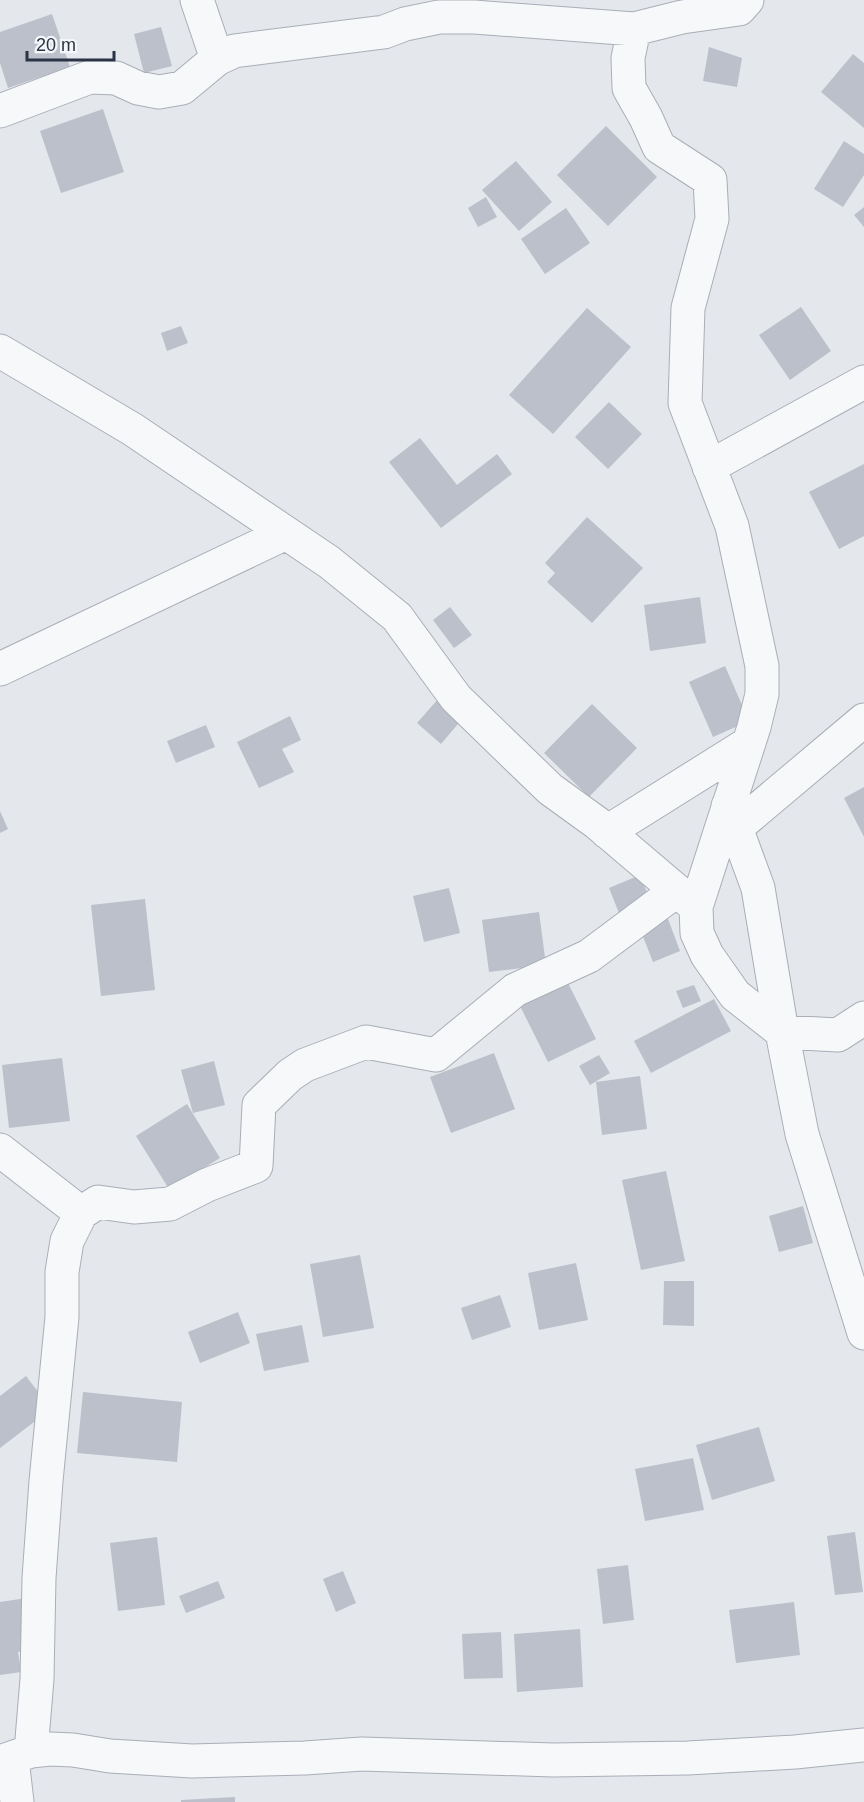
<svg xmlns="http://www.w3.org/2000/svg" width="864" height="1802" viewBox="0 0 864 1802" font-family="Arial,sans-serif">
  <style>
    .building { fill: #bbc0ca }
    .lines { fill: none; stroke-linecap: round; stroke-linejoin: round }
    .minor-casing { stroke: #a9aeb7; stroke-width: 35 }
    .minor { stroke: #f7f8fa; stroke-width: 33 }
  </style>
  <rect width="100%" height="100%" fill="#e4e7ec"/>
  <!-- building -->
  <path class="building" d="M52 14 70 67 8 88 0 63V32Z
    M161 27 172 66 144 73 134 34Z
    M709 47 742 58 737 87 703 81Z
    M853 54 864 63V128L821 92Z
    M103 109 124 172 61 193 40 131Z
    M606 126 657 177 608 226 557 175Z
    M844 141 864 154V175L843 207 814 189Z
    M516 161 552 202 519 231 482 190Z
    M486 197 497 217 478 227 468 208Z
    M864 207V227L854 215Z
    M566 208 590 243 545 274 521 239Z
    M801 307 831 351 790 380 759 335Z
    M587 308 631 347 553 434 509 395Z
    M181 326 188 343 167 351 161 333Z
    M609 402 642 434 608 469 575 437Z
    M420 438 457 485 497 454 512 474 441 528 389 462Z
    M864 464V536L839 549 809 492Z
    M587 517 643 568 592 623 547 582 555 573 545 563Z
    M700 597 706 643 650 651 644 605Z
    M450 607 472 635 454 648 433 620Z
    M725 666 749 721 713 737 689 682Z
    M439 698 463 718 441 744 417 723Z
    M592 704 637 748 589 797 544 753Z
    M290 716 301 740 282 749 294 772 259 788 237 742Z
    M206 725 215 747 176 763 167 741Z
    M864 787V837L844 798Z
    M0 811 8 829 0 833Z
    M640 875 650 900 619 913 609 888Z
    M449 888 460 933 424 942 413 896Z
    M145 899 155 990 101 996 91 905Z
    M539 912 546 965 489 972 482 920Z
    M668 919 680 951 653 962 640 929Z
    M564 975 596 1039 548 1062 516 998Z
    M694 985 701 1001 683 1008 676 991Z
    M714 999 731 1031 651 1073 634 1041Z
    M494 1053 515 1109 451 1133 430 1077Z
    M599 1055 610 1073 590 1085 579 1066Z
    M62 1058 70 1121 9 1128 2 1065Z
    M214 1061 225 1105 193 1113 181 1070Z
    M640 1076 647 1129 602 1135 596 1082Z
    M187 1104 220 1158 169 1189 136 1136Z
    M666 1171 685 1261 641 1270 622 1180Z
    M803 1206 813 1243 779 1252 769 1216Z
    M360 1255 374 1328 323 1337 310 1264Z
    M576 1263 588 1320 539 1330 528 1273Z
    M664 1281H694V1326L663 1325Z
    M500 1295 511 1327 472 1340 461 1308Z
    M238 1312 250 1343 200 1363 188 1332Z
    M302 1325 309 1362 264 1371 256 1334Z
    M26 1376 51 1409 0 1448V1396Z
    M83 1392 182 1402 177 1462 77 1453Z
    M759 1427 775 1481 712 1500 696 1445Z
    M693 1458 704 1510 645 1521 635 1469Z
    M855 1532 863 1592 835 1595 827 1536Z
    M157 1537 165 1605 118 1611 110 1543Z
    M628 1565 634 1620 603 1624 597 1569Z
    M343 1571 356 1603 336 1612 323 1579Z
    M218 1581 225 1598 186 1613 179 1596Z
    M27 1598 34 1650 18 1652 21 1672 0 1675V1602Z
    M794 1602 800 1655 736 1663 729 1610Z
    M580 1629 583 1687 517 1692 514 1634Z
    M501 1632 503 1678 464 1679 462 1634Z
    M235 1797V1802H181V1800Z"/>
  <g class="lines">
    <defs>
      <path id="minor" d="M197 0 217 59
        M634 29 628 58 629 88 646 118 659 147 710 180 712 219 688 308 685 403 732 526 762 666V694L754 727 696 907
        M0 111 90 77 116 78 138 88 159 92 182 88 217 59 234 51 384 32 405 24 439 17H474L634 29 682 17 739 9 747 0
        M0 351 132 429 329 562 397 617 456 698 550 789 597 823 696 907 697 933 707 955 735 995 782 1032 802 1134 864 1333
        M709 467 864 382
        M0 669 286 533
        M728 806 758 888 782 1032 838 1035 864 1018
        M737 827 864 720
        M607 832 749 743
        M0 1150 81 1213
        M31 1751 37 1679 39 1578 46 1481 62 1317V1272L67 1241 81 1213 98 1202 134 1207 170 1204 207 1185 256 1166 259 1105 290 1075 305 1065 366 1042 436 1055 515 990 589 956 676 891
        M12 1759 17 1802
        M0 1762 31 1751 50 1749 73 1750 110 1756 192 1761 305 1758 362 1754 553 1760 688 1758 795 1752 864 1745"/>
    </defs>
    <!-- minor casing -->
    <use href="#minor" class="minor-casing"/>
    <!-- minor -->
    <use href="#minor" class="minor"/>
  </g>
  <!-- scale -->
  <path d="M27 51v9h87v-9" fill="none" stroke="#2b3445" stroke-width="3"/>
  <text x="36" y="51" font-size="18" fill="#2b3445" stroke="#f4f6f9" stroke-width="4.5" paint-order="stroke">20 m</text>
</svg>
